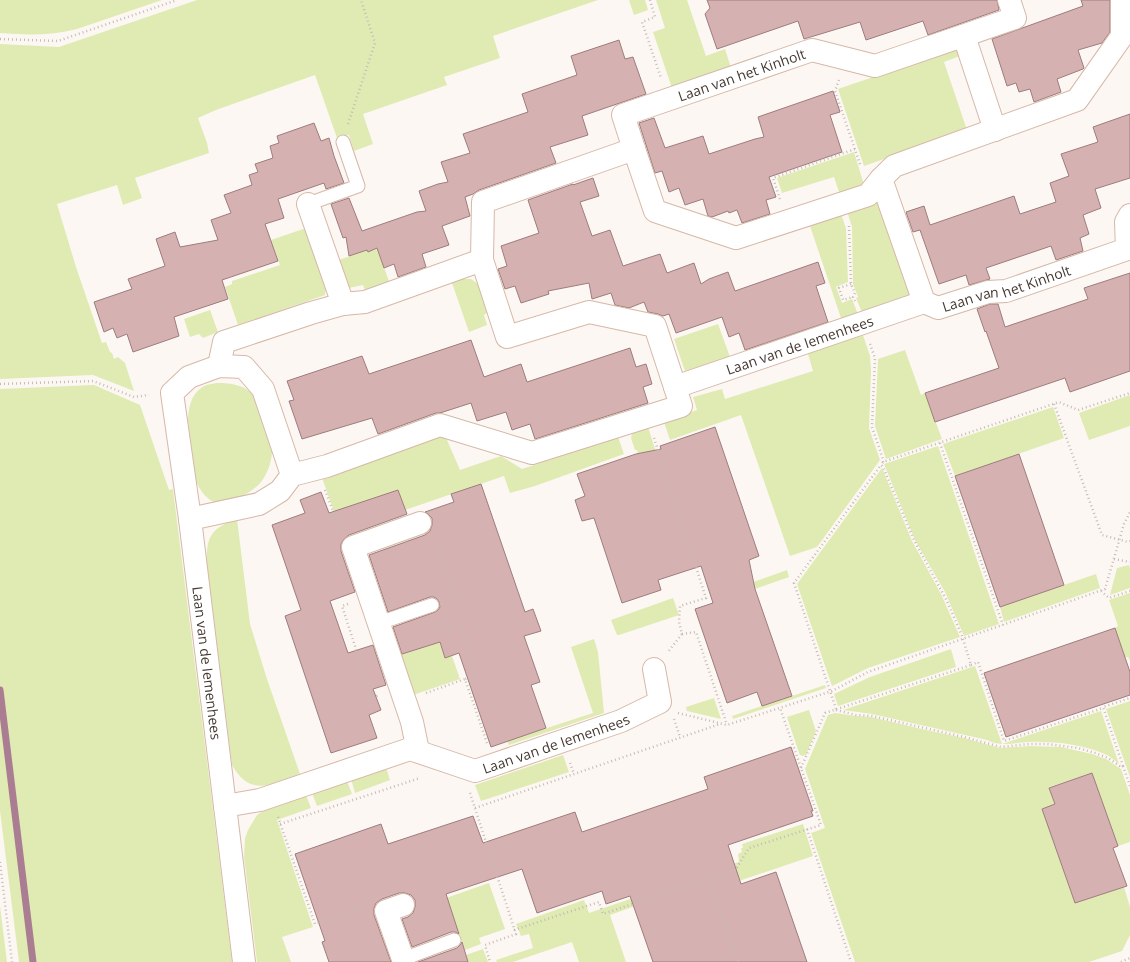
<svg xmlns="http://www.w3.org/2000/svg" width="1130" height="962" viewBox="0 0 1130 962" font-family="'Open Sans',sans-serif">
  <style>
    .green { fill: #dfebb2 }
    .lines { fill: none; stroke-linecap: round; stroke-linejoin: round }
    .stream { stroke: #aa7d93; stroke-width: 7 }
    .building { fill: #d5b1b2; stroke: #9e7c7d }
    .lane-casing { stroke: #d6b8a7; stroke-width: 15 }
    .street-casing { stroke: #d6b8a7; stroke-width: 24 }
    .path { stroke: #c4bcb7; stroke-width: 2.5; stroke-dasharray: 1 3; stroke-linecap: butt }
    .lane { stroke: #fff; stroke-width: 13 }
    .street { stroke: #fff; stroke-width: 22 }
    .labels { text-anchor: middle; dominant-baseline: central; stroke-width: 3; stroke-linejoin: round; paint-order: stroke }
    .street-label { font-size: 14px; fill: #453832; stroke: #fdf7f3 }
  </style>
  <rect width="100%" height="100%" fill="#fdf7f3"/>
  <!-- green -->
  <path class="green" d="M0 0H162L77 29C51 36 26 35 0 33Z
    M197 0H598L493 36 500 58 444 77 447 85 363 114 373 144 354 151 349 135 337 138 315 75 216 110 198 118 207 143 209 153 135 178 142 198 123 205 117 185 57 204 76 267 102 343 106 342 110 352 112 353 114 359 118 357 125 363 134 391 93 375 0 379V44L59 47Z
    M629 0H645L648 10 634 15Z
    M656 0H687L706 56 725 49 732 71 673 91 653 32 665 28Z
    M958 48 960 56 944 62 967 130 864 166 838 89Z
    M854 152 864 185 840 195 834 177 782 193 777 178Z
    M881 199 915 297 863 315 856 298 858 297 853 284 852 227 847 211Z
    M841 213 846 229 848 282 836 287 842 303 852 299 859 317 829 327 828 323 841 318 809 223Z
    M309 227 327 281 325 295 238 325 225 287 232 284V281L280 265 271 240Z
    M377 248 390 284 366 293 363 285 349 288 339 260 367 250 368 252Z
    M463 279H471L478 284 488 308 487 313 484 315 487 325 469 332 452 283Z
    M210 310 218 332 203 338 199 334 190 337 184 319Z
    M718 324 730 357 685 371 674 339Z
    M863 335 870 356 871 370 869 428 880 460 817 547 790 556 741 415 670 440 664 422 697 410 693 397 722 389 725 399 813 371 808 354Z
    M905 350 921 395 925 393 942 439 886 459 875 426 878 359Z
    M217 383C231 383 247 385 256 398 259 402 260 410 262 415 265 426 273 442 272 453 271 464 267 474 261 482 253 492 234 502 221 503 209 504 199 490 196 480L188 421C188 409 191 395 201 388 206 384 212 384 217 383Z
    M94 385 140 405 169 490 173 489 232 962H19L0 811V389Z
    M1130 395V426L1089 440 1079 413Z
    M1053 407 1064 438 955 476 943 444Z
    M648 427 662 471 638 454 637 450H635L631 438 632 433Z
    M444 433 460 470 501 456 522 469 618 437 624 454 535 486 510 493 504 476 405 510 398 490 347 507 341 531 321 475Z
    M938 446 999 624 964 636 945 592 915 540 884 464Z
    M882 468 912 541 941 594 960 637 868 668 832 686 797 584Z
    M237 519 250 624 267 679 300 774C273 784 250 798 232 765L207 563C206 537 211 528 237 519Z
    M1129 565 1130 569V588L1110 595 1117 568Z
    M787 570 789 577 755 589 711 597Z
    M1096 574 1100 588 1004 622 1000 607Z
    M1130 593V661L1128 657H1125L1115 628 1118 626 1109 600Z
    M673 598 679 615 619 635H617L611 620Z
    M594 639 598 652 604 713 509 745 507 741 593 713 571 647Z
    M439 641 445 658 452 656 460 679 410 696 398 655Z
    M951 649 956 667 838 706 834 694 870 677Z
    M975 666 1002 744 1101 711 1119 764C1115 761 1111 757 1107 755 1082 744 1053 741 1027 742 1013 743 1001 747 987 740L872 714 843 710Z
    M825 685 826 688 733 719 732 716Z
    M714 698 721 719 687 711 686 707Z
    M1130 701V777L1106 709Z
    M809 710 816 731 806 755 803 756 800 755 799 753 787 717Z
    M835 713 856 716 871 717 926 730 964 738 1000 748 1029 746 1061 747 1092 754 1106 759 1121 769 1130 795V842L1118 846 1092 773 1049 787 1055 804 1042 809 1075 903 1124 887 1130 907V935L1122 951 1089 962H855L811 833 825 828 805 769 828 715Z
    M563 755 569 772 481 801 475 785Z
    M386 767 390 780 355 793 351 779Z
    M347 781 352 794 317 806 312 793Z
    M306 795 311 808 277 820 313 927 282 937 291 962H257L244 857 245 838 248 830 257 815 266 809Z
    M803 824 813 856 721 887 714 870 739 862 738 854 742 852 741 848H743L742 844Z
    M692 878 694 885 610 915 626 962H579L572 942 513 962H497L496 960 533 948 529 934 521 936 516 924 584 900 589 913Z
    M489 883 505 929 479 938 481 944 465 950 446 898Z
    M0 906 7 962H0Z
    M483 949 488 962H468L466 955Z"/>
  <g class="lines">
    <!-- stream -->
    <path class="stream" d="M0 690 33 962"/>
  </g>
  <!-- building -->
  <path class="building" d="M707 0H997L999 10 928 35 923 21 866 40 860 22 804 39 798 21 717 49 705 14 710 8Z
    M1081 0H1110V32L1102 43 1078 50 1084 68 1083 69 1057 79 1061 92 1034 102 1030 89 1019 92 1016 83 1007 86 992 39 1083 6Z
    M619 40 625 59 633 57 646 94 582 116 588 135 550 147 556 163 479 190 473 194 465 197 470 216 442 226 449 245 422 254 426 267 398 277 394 264 384 268 377 248 368 252 367 250 349 256 346 237 343 238 331 204 349 198 362 231 417 212 426 211 419 191 438 184 448 182 441 162 470 153 463 134 528 112 522 94 577 75 571 56Z
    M833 91 840 112 830 115 842 152 769 177 776 197 766 200 770 214 742 223 737 210 729 213 728 211 712 217 708 216 703 199 685 205 679 188 669 192 662 171 655 173 639 123 654 118 665 148 703 136 709 154 755 139 764 137 758 117Z
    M1130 114V178L1095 189 1101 208 1083 215 1089 234 1080 238 1083 251 1056 260 1051 246 986 268 990 279 969 285 966 275 939 284 920 230 913 232 906 212 924 206 930 225 1014 196 1020 214 1056 202 1050 183 1069 176 1061 154 1098 142 1093 127Z
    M314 123 321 141 329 138 334 156 344 183 326 189 324 183 278 199 284 218 265 224 278 261 222 280 228 299 174 317 179 336 133 352 127 334 117 338 113 328 104 332 94 302 132 289 128 279 165 266 156 239 175 232 180 247 218 240 211 220 231 213 224 195 252 185 249 175 258 172 255 164 273 158 270 146 279 143 277 136Z
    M593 178 599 196 580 202 592 236 610 230 623 266 660 254 667 273 694 263 701 284 709 279 728 272 735 291 818 262 825 283 816 286 828 322 745 350 739 333 729 337 722 317 676 333 669 314 663 316 658 314 648 312 644 302 629 308 615 305 611 293 592 299 589 283 548 291 549 294 521 303 515 286 505 289 498 269 507 266 501 246 539 233 528 200 573 184V185Z
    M1130 273V371L1070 392 1065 378 935 422 925 393 999 368 986 331 985 332 977 309 990 304H998L1005 327 1088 299 1084 288Z
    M471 340 484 377 521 364 527 382 630 348 636 367 646 364 652 384 643 387 648 403 535 439 530 424 512 430 506 412 477 421 471 403 440 413H436L378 434 372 418 302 439 289 401 294 400 287 381 362 356 369 374Z
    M715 427 759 556 749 560 755 589 792 696 762 706 757 692 727 703 695 609 713 603 701 566 658 580 661 590 622 603 594 518 582 521 575 500 585 496 577 474 636 454 661 449 660 446Z
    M1019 454 1064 585 1000 607 955 476Z
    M481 484 525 612 533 609 541 631 524 636 540 682 531 685 546 728 491 747 459 653 445 658 440 642 402 654 393 627 435 612 438 610 440 607 439 602 437 599 434 597H430L388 612 369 555 425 535 430 531 432 525V518L428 514 425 512 454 502 451 494Z
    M398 490 407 514 349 535 344 539 341 544V551L355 592 330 601 348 653 373 645 386 685 373 689 381 710 369 715 377 738 331 753 285 616 301 610 272 525 305 513 300 500 321 492 329 513Z
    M1115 628 1130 672V695L1006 737 984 673Z
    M791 747 813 811H811L813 816 728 845 741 884 776 872 807 962H653L630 896 606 904 602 891 537 913 522 869 446 894 459 934 455 932H451L412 947 402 919 408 917 413 913 415 907V900L411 895 405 893H399L382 899 376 903 374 908V915L391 962H329L322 942 325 941 295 854 381 824 388 844 473 816 483 843 575 812 582 832 708 789 704 777Z
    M1092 773 1118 846 1113 848 1127 886 1075 903 1042 809 1055 804 1049 788Z
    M462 942 468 962H418L457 948 460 945Z"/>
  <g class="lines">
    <defs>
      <path id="lane" d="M308 204 358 186 343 142
        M379 623 432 605
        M403 959 454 940"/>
      <g id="street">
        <path id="s1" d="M1122 0V36L1077 100 894 166 881 179 924 302 938 308 988 292 1006 291 1130 248"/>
        <path d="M964 36 995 130"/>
        <path id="s2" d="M634 149 623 115 812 50 875 66 1015 18 1009 0"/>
        <path d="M308 204 343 304"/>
        <path d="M1127 249 1126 222 1130 215"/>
        <path d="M482 260 483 202 634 149 655 211 736 238 868 195 881 179"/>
        <path d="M219 366 224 342 311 313 343 304 365 302 482 260 507 337 589 312 655 326 675 387"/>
        <path id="s3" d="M292 475 263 389 244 367 219 366 189 377 172 393 190 519 259 504 280 491 292 475 327 466 440 425 532 453 681 406 675 387 924 302"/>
        <path id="s4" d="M190 519 244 962"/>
        <path d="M418 751 412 722 353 547 420 523"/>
        <path id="s5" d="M225 806 260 800 410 749 475 771 621 721 660 702 654 669"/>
        <path d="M403 905 386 911 404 962"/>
      </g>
    </defs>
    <!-- lane casing -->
    <use href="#lane" class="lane-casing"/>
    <!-- street casing -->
    <use href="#street" class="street-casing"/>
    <!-- path -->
    <path class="path" d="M650 0 655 17 642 22 661 78
      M0 39 58 41 177 0
      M839 80 835 91 861 167
      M348 124 375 43 361 0
      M780 199 773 178 855 149
      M849 226 851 284 855 293 853 297 855 301
      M851 284 839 288 843 300 853 297
      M870 344 875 358 872 427 883 459V462
      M0 384 93 381 134 397 149 395
      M1054 404 1102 535 1128 542 1130 541
      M654 438 706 598 680 606 679 622 682 634 668 652
      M940 443 1003 625
      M325 490 340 530
      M435 540 455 596 449 599
      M1114 559 1130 562
      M1101 591 1109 598 1130 591
      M348 604 342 606 372 698 379 695
      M438 623 440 629 460 623 476 675 465 679 487 743
      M682 634 696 632 727 725
      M971 665 978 662 1004 741 1103 708
      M426 693 465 679
      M836 709 794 583 881 465
      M836 710 856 715 872 716 964 737 1001 747 1029 744H1047L1078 748 1095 753 1108 758 1120 766H1123L1130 786
      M678 713 727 725 832 691 868 672 1105 589 1124 524 1130 512
      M674 719 680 737
      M570 763 574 774
      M1123 766 1103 707 1130 698
      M801 768 825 713 971 665 962 636 947 601 914 540 883 467 881 465 883 462 1059 402 1078 410 1130 393
      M470 793 516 934 485 945 490 962
      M475 808 720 724
      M278 817 315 924 363 908
      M280 824 420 778
      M807 829 851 962
      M0 862 12 962
      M710 877 739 962
      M514 930 599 902 603 914 736 869 749 848 821 825 780 708
      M1121 962 1130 958"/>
    <!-- lane -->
    <use href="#lane" class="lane"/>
    <!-- street -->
    <use href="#street" class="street"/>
  </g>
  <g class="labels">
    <!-- street labels -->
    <g class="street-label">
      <text stroke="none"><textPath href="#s2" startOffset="161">Laan van het Kinholt</textPath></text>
      <text stroke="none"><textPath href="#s1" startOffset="544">Laan van het Kinholt</textPath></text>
      <text stroke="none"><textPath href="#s3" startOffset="1003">Laan van de Iemenhees</textPath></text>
      <text stroke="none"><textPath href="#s4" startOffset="145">Laan van de Iemenhees</textPath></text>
      <text stroke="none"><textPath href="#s5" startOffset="348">Laan van de Iemenhees</textPath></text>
    </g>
  </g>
</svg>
